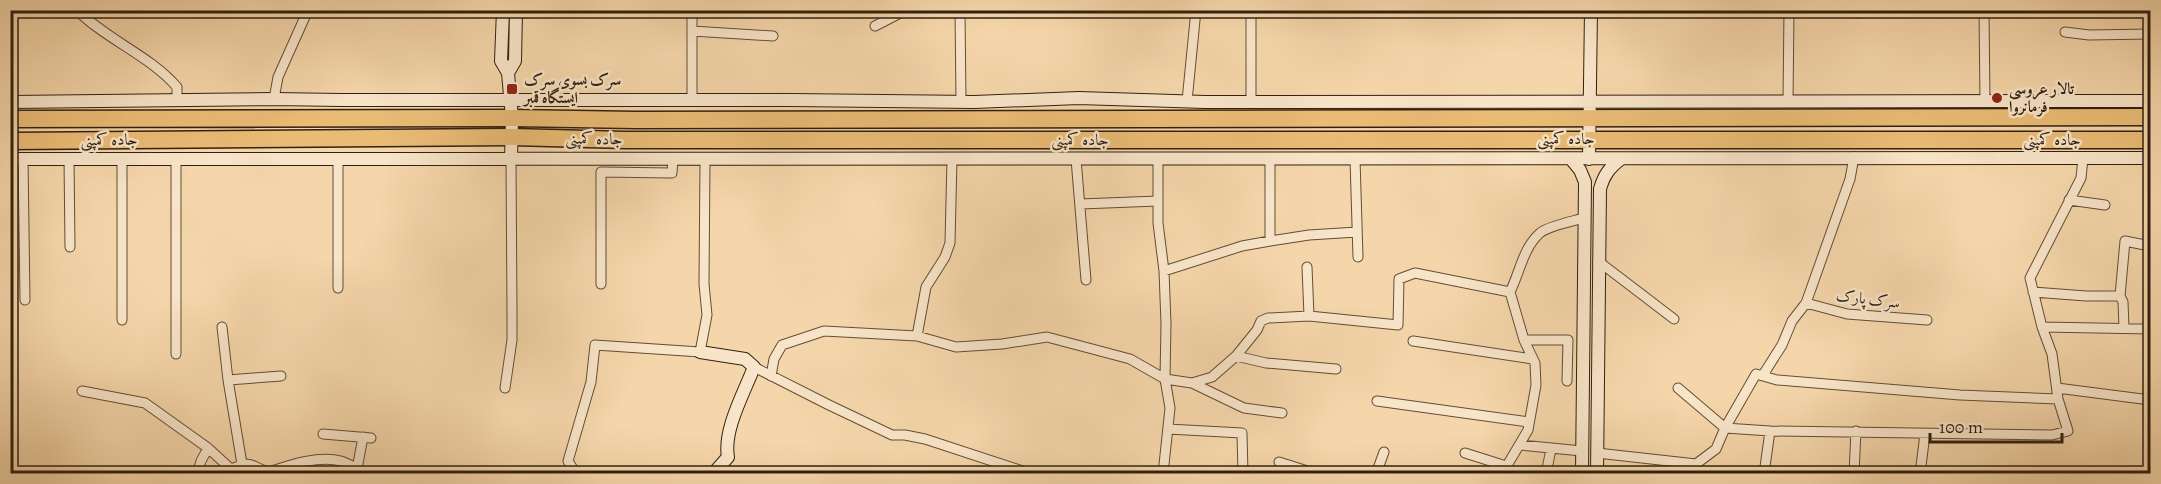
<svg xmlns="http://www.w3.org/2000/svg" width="2161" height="484" viewBox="0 0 2161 484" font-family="Alegreya,Amiri,serif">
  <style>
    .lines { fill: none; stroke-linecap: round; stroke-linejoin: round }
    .street-casing { stroke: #614e36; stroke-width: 11 }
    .secondary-casing { stroke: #302010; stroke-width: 14 }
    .highway-casing { stroke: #302010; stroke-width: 19 }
    .street { stroke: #f8e4c8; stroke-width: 9 }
    .secondary { stroke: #f8e4c8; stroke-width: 12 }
    .highway { stroke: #eabb75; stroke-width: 16 }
    .poi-dot { fill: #8f2418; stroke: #f8e4c8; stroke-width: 2 }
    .labels { text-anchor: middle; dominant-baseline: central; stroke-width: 5; stroke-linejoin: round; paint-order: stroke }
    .poi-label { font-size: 16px; font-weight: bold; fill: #302010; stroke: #f8e4c8; text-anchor: start }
    .street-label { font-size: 16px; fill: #302010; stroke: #f8e4c8 }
  </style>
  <rect width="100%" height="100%" fill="#f5d6aa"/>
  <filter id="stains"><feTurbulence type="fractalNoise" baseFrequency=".00333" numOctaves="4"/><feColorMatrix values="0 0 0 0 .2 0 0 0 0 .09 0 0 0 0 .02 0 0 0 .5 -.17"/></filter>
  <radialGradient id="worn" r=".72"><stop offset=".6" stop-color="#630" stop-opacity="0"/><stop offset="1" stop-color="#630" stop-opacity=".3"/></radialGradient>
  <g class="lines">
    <defs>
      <path id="street" d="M77 10C107 40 149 55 177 87V101
        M960 10 961 102
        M1251 10V101
        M1817 10 1859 13 1891 10
        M1984 10 1985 102
        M516 14 544 10
        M875 26 906 10
        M692 31 773 36
        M2065 32 2089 35 2150 34
        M274 99 278 77 308 10
        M692 100V10
        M1187 101 1196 10
        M1788 102 1789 10
        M69 158 70 247
        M176 158V354
        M338 158V288
        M23 159 25 300
        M1076 159 1086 280
        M1158 159V223L1164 271 1166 324 1165 379 1170 408 1163 474
        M1355 159 1358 257
        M2069 200 2105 205
        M1080 204 1158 201
        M1270 241 1309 235 1357 232
        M1598 261 1674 319
        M1307 267 1309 316
        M1164 271 1242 246 1270 241V159
        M601 284V172L672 173 673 159
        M2033 292 2086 296H2120
        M1806 303 1847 314 1927 320
        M122 320V158
        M222 327 228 380 242 464
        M2042 327 2150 329
        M2124 328 2123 302 2120 296 2125 241 2150 246
        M917 336 926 287 945 257 950 243 952 159
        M1524 340H1568L1567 381
        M1413 341 1533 359
        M1236 356 1266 363 1336 369
        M754 367 829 405 892 435H905L925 439 1032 474
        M1763 375 1782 345 1792 321 1806 303 1850 179 1854 157
        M771 376 774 359 782 345 824 331 917 336 956 347 1002 344 1047 337 1130 359 1165 379 1192 383 1212 377 1236 356 1257 330 1261 321 1268 318 1309 316 1398 325 1399 279 1415 273 1510 292
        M228 380 281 376
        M1192 383 1244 408 1282 413
        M505 388 512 340V312L511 159
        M1678 388 1725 428 1770 431 2052 435 2068 431 2058 399 2052 354 2042 327 2030 278 2081 178 2083 158
        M2057 388 2150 400
        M82 391 145 403 208 448 231 469C255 459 249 467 269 472 290 465 319 455 341 461 350 464 359 470 368 474
        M1377 401 1529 422
        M1168 429 1242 433 1243 474
        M323 434 371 438
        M1520 445 1582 451
        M1465 453 1506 466
        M1597 453 1696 464 1716 449 1725 428 1756 374 1777 380 1960 395 2058 399
        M1279 462 1317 474
        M357 469 363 437
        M197 474 201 461 208 448
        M572 474 573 469 568 461 591 382 595 345 700 352 707 315 704 284 705 159
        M1376 474 1384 452
        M1502 474 1528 430 1536 385 1535 363 1524 340 1510 292C1520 272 1523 248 1540 233 1548 226 1574 221 1584 218
        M1546 474 1551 449
        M1764 474 1770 431
        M1854 474 1856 431
        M1920 474 1925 434"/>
      <path id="secondary" d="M503 10 501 61 508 73 512 118 511 159
        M508 73 515 61 516 10
        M10 102 274 99 342 100H791L974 102 1079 98 1205 102 2150 101
        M10 159 2150 158
        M1571 159 1580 170 1585 182 1582 474
        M1589 159 1591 10
        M700 352 745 359 754 367C744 393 723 430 728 457L713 474
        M1597 474 1600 189C1604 175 1609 168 1621 159"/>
      <path id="highway" d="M10 119 512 118 636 120 2150 117
        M10 141 512 137 625 140H2150"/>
    </defs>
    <!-- street casing -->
    <use href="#street" class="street-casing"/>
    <!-- secondary casing -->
    <use href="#secondary" class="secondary-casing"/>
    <!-- highway casing -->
    <use href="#highway" class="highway-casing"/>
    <!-- street -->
    <use href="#street" class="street"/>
    <!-- secondary -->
    <use href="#secondary" class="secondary"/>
    <!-- highway -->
    <use href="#highway" class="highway"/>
  </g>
  <!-- markers -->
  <g class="poi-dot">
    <rect x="506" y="83" width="12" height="12" rx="3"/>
    <circle cx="1997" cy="98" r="6"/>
  </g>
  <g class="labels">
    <!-- poi labels -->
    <g class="poi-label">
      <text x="524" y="80">سرک بسوی سرک<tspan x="524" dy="18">ایستگاه قمبر</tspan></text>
      <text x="2009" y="89">تالار عروسی<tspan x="2009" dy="18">فرمانروا</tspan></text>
    </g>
    <!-- street labels -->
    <g class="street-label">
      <text transform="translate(594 139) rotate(1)">جاده کمپنی</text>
      <text x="1566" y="139">جاده کمپنی</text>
      <text transform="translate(109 140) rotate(-1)">جاده کمپنی</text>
      <text x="1080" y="140">جاده کمپنی</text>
      <text x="2052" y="140">جاده کمپنی</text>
      <text transform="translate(1868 299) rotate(7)">سرک پارک</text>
    </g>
  </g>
  <!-- margin -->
  <rect width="2161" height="484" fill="none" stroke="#f5d6aa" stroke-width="36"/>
  <rect x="12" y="12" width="2137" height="460" fill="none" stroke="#302010" stroke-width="3"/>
  <rect x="18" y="18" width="2125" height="448" fill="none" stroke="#302010" stroke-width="1.5"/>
  <!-- scale -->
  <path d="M1930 433v9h132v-9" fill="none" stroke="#302010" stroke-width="3"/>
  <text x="1939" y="433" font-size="18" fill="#302010" stroke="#f8e4c8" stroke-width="4.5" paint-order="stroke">100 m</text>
  <rect width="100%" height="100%" filter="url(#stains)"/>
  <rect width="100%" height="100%" fill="url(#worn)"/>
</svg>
